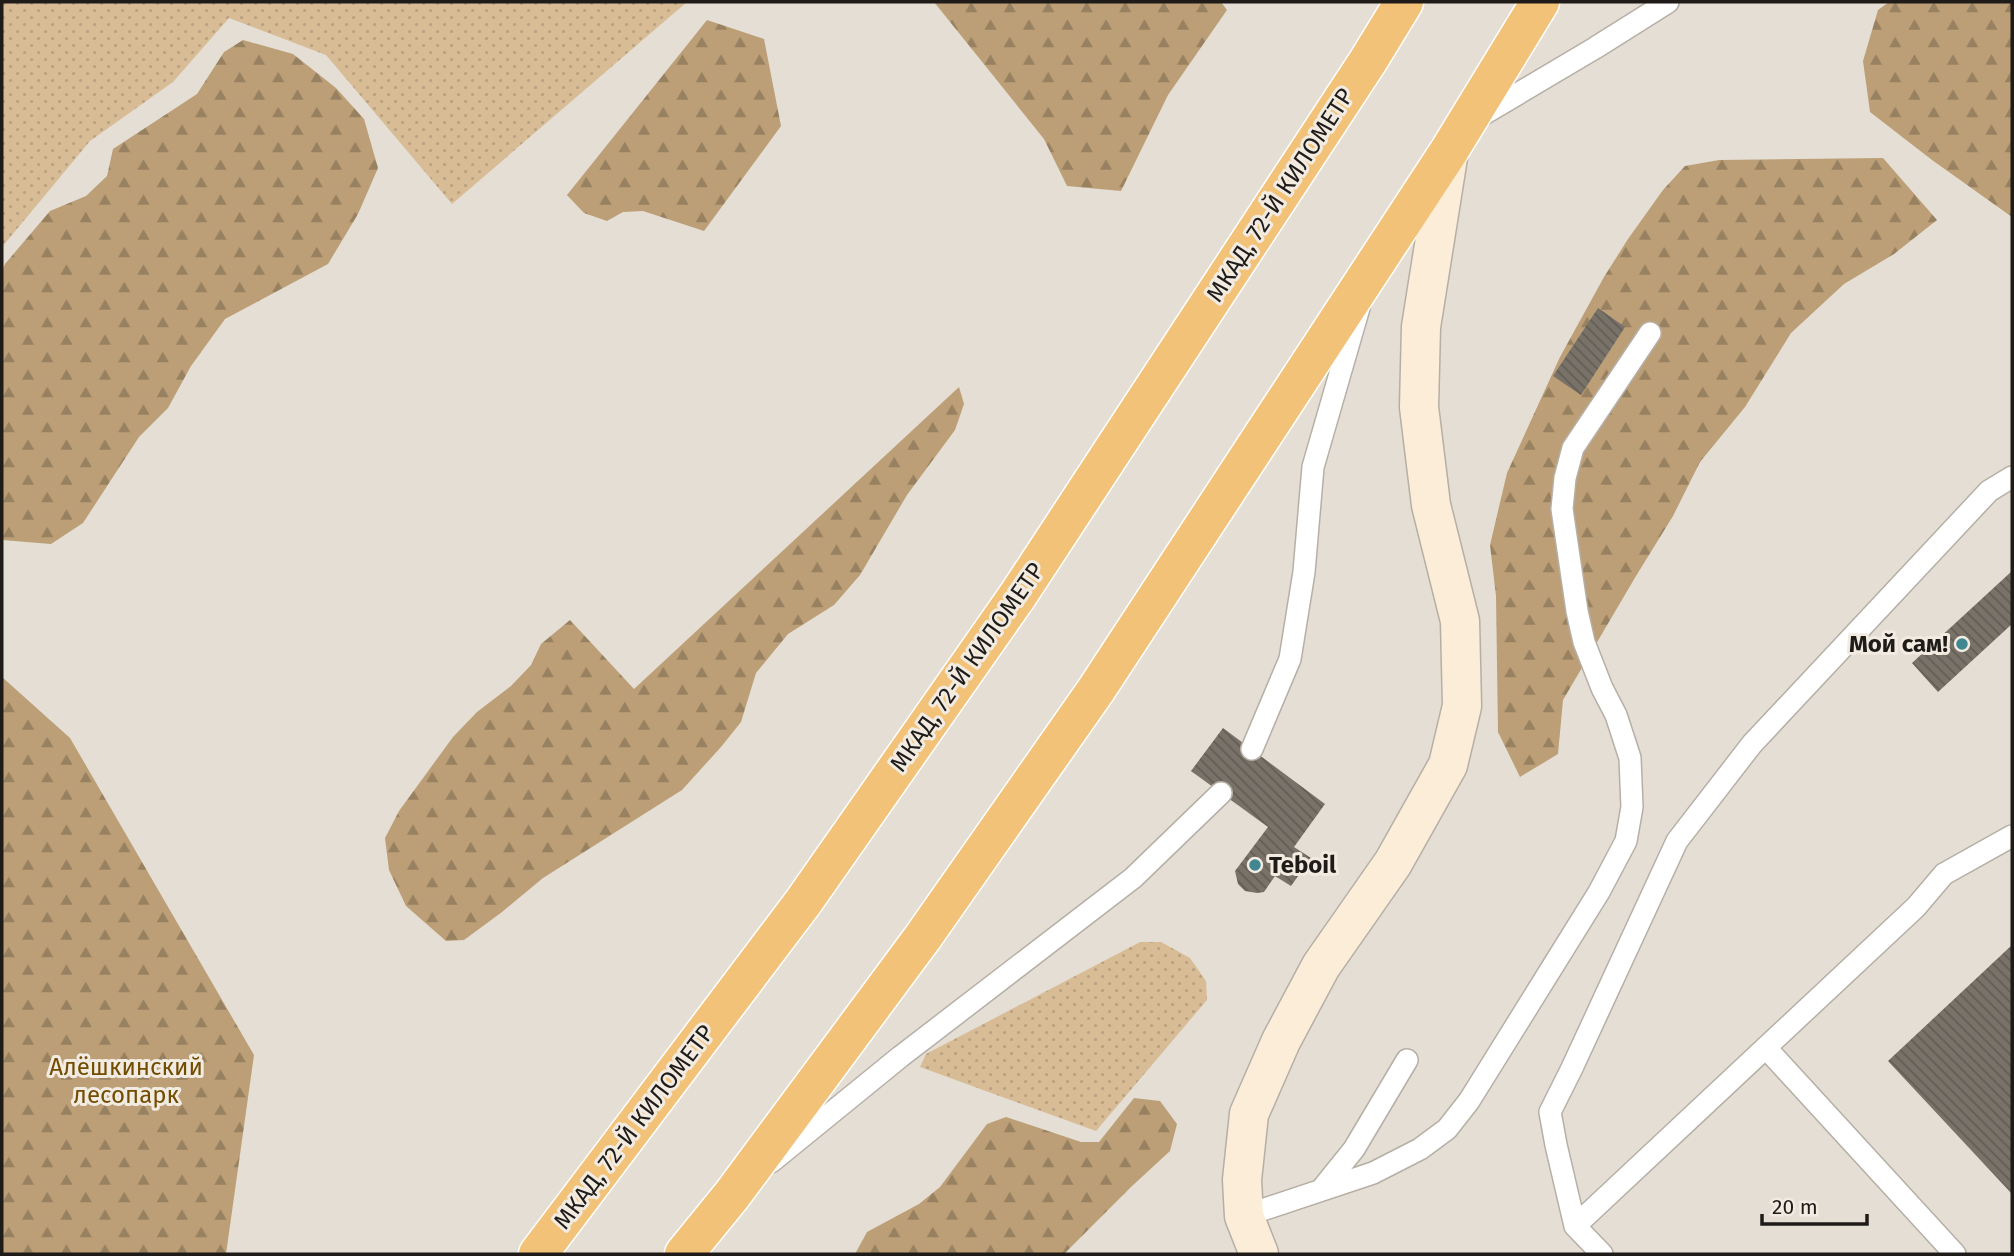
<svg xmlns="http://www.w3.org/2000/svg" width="2014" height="1256" viewBox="0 0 2014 1256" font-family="'Fira Sans',sans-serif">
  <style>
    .green { fill: url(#green-dots) }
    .forest { fill: url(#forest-firs) }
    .building { fill: url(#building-back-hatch) }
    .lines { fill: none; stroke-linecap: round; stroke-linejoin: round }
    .lane-casing { stroke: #b6afa6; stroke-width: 24 }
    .secondary-casing { stroke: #b6afa6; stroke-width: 41 }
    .highway-casing { stroke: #fff; stroke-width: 41 }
    .lane { stroke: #fff; stroke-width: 21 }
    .secondary { stroke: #fbedd7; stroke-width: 38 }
    .highway { stroke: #f3c279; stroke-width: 38 }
    .poi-dot { fill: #418791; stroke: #f2ebe1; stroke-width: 2.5 }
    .labels { text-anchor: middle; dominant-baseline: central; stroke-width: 6; stroke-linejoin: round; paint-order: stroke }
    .street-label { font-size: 24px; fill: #1e1b18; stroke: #f2ebe1 }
    .poi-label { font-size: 24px; font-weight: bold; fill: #1e1b18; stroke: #f2ebe1; text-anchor: end }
    .park-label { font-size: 24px; fill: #724c00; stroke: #f2ebe1 }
  </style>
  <defs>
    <pattern id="green-dots" width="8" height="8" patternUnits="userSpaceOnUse" patternTransform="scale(1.75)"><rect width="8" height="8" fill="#d8bc96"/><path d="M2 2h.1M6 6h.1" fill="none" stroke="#b9a181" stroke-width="1.8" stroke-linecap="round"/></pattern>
    <pattern id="forest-firs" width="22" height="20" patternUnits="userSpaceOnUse" patternTransform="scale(1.75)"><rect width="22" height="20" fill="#bc9f76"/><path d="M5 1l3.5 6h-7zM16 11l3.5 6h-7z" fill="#988160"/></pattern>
    <pattern id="building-back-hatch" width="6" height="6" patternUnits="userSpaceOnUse" patternTransform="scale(1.75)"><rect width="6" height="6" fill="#787269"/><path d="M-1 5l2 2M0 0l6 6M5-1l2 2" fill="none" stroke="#625d55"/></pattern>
  </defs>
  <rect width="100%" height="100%" fill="#e5ded4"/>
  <!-- green -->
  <path class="green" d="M2 2H687L452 204 326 55 229 18 173 82 90 141 2 247Z
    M1140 942H1161L1190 958 1206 981 1207 1000 1096 1131 920 1067 926 1054Z"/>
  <!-- forest -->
  <path class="forest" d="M934 2H1221L1227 10 1168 95 1121 191 1067 186 1044 139Z
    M1889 2H2012V217L1932 160 1870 112 1863 61 1878 10Z
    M707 20 764 39 781 126 704 231 643 211 623 212 607 221 584 213 567 195Z
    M243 40 293 54 336 88 364 119 378 168 358 214 328 264 225 319 191 366 168 408 139 437 83 523 51 544 2 540V271L5 264 50 211 86 196 107 176 113 149 197 94 224 52Z
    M1883 158 1937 220 1894 254 1844 284 1791 333 1745 407 1700 462 1673 516 1636 576 1563 700 1558 754 1520 777 1498 732 1496 596 1490 545 1507 473 1560 357 1604 277 1628 239 1663 190 1685 166 1719 160Z
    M959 387 964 404 955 430 907 495 860 575 834 605 788 634 756 673 741 722 721 747 682 790 543 878 502 912 464 940 446 941 406 906 389 870 385 838 399 811 453 737 477 712 511 686 531 665 541 644 570 620 634 689Z
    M2 677 70 738 254 1055 226 1254H2Z
    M1134 1098 1160 1101 1177 1124 1170 1151 1131 1187 1064 1254H855L867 1232 919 1204 940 1187 987 1124 1006 1117 1081 1142H1099Z"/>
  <!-- building -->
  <path class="building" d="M1598 308 1625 327 1581 395 1553 376Z
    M2012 571V624L1938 692 1912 663Z
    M1223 728 1325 804 1294 847 1311 858 1291 886 1275 876 1264 892 1257 893 1245 891 1238 884 1235 871 1268 827 1191 771Z
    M2012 945V1194L1888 1061Z"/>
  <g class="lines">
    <defs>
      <path id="lane" d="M1477 118 1595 48 1668 2
        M1252 749 1290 659 1304 572 1313 467 1359 308
        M1766 1048 1955 1254
        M771 1162 900 1057 1133 878 1221 793
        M1321 1190 1354 1149 1407 1060
        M1244 1216 1373 1173 1420 1149 1447 1129 1469 1101 1599 892 1626 841 1632 807 1630 758 1616 715 1602 688 1584 642 1577 611 1562 509 1565 478 1573 448 1650 333
        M1575 1226 1916 907 1944 874 2012 836
        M1602 1254 1575 1226 1556 1145 1550 1112 1572 1068 1677 841 1752 744 1989 491 2012 477"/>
      <path id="secondary" d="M1259 1254 1244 1216 1242 1180 1249 1114 1281 1041 1321 966 1393 863 1448 765 1462 706 1460 621 1431 505 1419 407 1421 327 1449 151"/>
      <path id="highway" d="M538 1254 804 901 1018 595 1368 61 1404 2
        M684 1254 732 1195 923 937 1096 690 1449 151 1540 2"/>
    </defs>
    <!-- lane casing -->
    <use href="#lane" class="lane-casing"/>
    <!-- secondary casing -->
    <use href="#secondary" class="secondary-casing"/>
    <!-- highway casing -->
    <use href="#highway" class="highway-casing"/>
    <!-- lane -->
    <use href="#lane" class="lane"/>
    <!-- secondary -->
    <use href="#secondary" class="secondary"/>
    <!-- highway -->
    <use href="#highway" class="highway"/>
  </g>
  <!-- markers -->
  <g class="poi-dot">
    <circle cx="1962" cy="644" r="7"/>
    <circle cx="1255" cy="865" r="7"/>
  </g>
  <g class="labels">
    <!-- street labels -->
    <g class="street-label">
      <text transform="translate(1280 195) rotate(-57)">МКАД, 72-Й КИЛОМЕТР</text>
      <text transform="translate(967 667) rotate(-55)">МКАД, 72-Й КИЛОМЕТР</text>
      <text transform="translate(634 1127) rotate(-53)">МКАД, 72-Й КИЛОМЕТР</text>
    </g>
    <!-- poi labels -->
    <g class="poi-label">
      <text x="1948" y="644">Мой сам!</text>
      <text x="1269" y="865" text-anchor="start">Teboil</text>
    </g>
    <!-- park labels -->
    <g class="park-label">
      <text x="126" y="1067">Алёшкинский<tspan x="126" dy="28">лесопарк</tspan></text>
    </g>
  </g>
  <!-- border -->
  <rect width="2014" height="1256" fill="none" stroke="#1e1b18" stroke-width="7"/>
  <!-- scale -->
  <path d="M1762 1214v10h105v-10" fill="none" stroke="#1e1b18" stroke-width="3.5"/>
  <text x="1772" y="1214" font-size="21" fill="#1e1b18" stroke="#f2ebe1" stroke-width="5" paint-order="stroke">20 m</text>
</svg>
